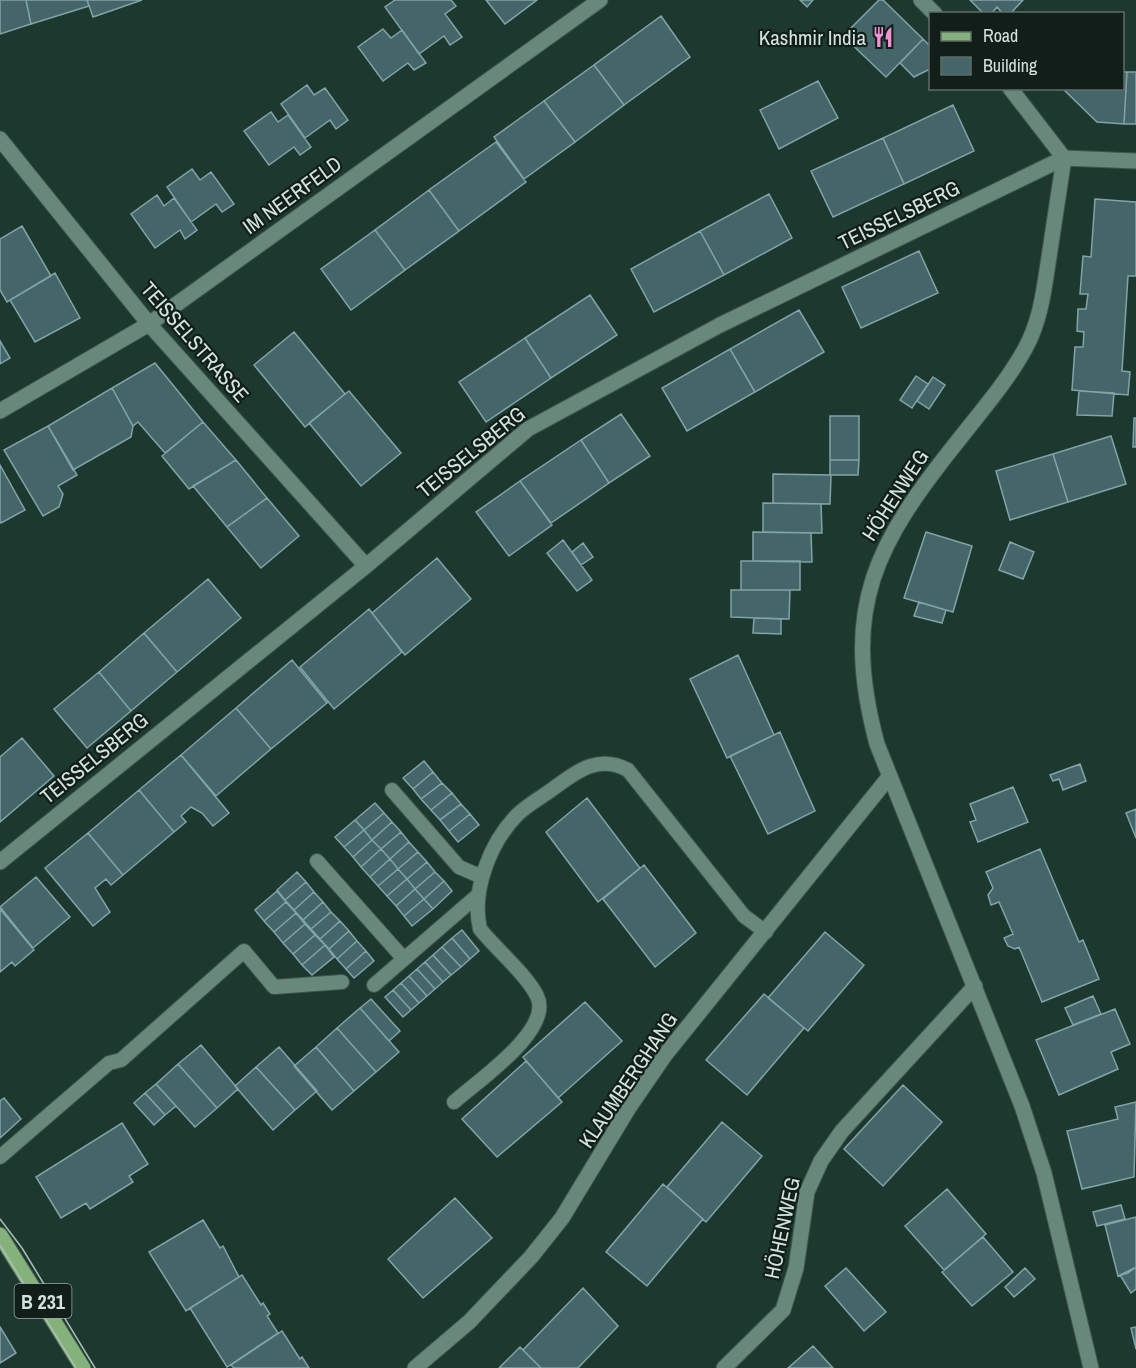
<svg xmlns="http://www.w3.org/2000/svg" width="1136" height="1368" viewBox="0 0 1136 1368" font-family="'Archivo Narrow',sans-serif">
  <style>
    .building { fill: #446669; stroke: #80a4a8; stroke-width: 1.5 }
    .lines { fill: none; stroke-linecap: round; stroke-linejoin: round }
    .lane-casing { stroke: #3d574e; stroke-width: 16 }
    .street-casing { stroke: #3d574e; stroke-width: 17 }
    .primary-casing { stroke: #3d574e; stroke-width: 17 }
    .lane { stroke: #69887c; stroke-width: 14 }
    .street { stroke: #69887c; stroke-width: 15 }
    .primary { stroke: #85b17a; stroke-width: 15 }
    .tram { stroke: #abbeb7; stroke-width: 1.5 }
    .labels { text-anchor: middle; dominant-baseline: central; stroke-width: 4.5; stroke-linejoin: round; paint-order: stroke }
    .shield { fill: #111e19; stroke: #99a8a2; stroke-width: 1.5 }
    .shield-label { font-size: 20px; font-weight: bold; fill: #d3e3dd }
    .poi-label { font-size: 21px; fill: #d3e3dd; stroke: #111e19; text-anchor: end }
    .street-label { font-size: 21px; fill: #d3e3dd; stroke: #111e19 }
  </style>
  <rect width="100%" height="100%" fill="#1d392f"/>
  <!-- building -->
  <path class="building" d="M0 0H26L31 24 0 34Z
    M26 0H87L89 6 31 24Z
    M87 0H142L93 17Z
    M395 0H451L456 6 445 14 462 37 450 45 444 36 419 54 385 7Z
    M486 0H537L505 24Z
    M800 0H813L807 7Z
    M879 0H883L923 39 886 77 843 36Z
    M970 0H1023L1010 14H1003L997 7 991 14H984Z
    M661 16 690 57 624 105 594 65Z
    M383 29 391 38 402 30 426 63 414 70 408 63 383 81 358 47Z
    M923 39 930 46V69L914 77 900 63Z
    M594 65 624 105 575 142 544 101Z
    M1122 72H1127L1124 124 1097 122 1062 88H1122Z
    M1127 72H1136V124H1124Z
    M818 81 838 118 779 149 760 110Z
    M307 85 314 95 325 88 348 120 336 129 330 120 305 138 281 104Z
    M544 101 575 142 524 179 494 137Z
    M953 105 974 151 904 184 883 138Z
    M271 112 278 122 288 115 311 147 300 155 294 147 269 165 244 131Z
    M883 138 904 184 833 217 811 171Z
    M496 142 526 182 459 231 429 190Z
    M192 169 200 180 211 172 234 204 222 212 216 204 191 222 167 187Z
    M429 190 459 231 405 270 375 230Z
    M769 194 792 238 724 275 700 231Z
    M157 195 164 206 174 198 197 230 185 239 180 230 155 248 131 214Z
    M1095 199 1136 202V276H1128L1122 371 1130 372 1128 395 1072 390 1075 347H1083L1084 332 1077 331 1078 309H1086L1088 294H1080L1083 256 1091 257Z
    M22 226 51 276 7 302 0 290V239Z
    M375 230 405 270 351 310 321 269Z
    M700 231 724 275 654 312 631 269Z
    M919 251 938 293 861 328 842 287Z
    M55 273 80 318 35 342 10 300Z
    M590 295 617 335 551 378 525 338Z
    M799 310 824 352 755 392 730 349Z
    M294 332 345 394 305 427 254 365Z
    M525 338 551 378 486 422 459 382Z
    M0 341 10 358 0 364Z
    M730 349 755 392 687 431 662 388Z
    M155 363 203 422 165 453 138 422 133 426 112 388Z
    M916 376 928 384 912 408 900 400Z
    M933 377 945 385 929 409 917 401Z
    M112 388 133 426 131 437 73 470 48 426Z
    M349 391 401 453 361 486 309 423Z
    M1079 391 1114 393 1112 416 1077 415Z
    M621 414 650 456 609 483 581 440Z
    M830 416H859V460H830Z
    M1134 418H1136V447H1133Z
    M203 422 236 460 189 489 162 456Z
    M48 426 77 475 58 486 63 494 59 507 43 516 4 450Z
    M1111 436 1126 484 1068 502 1053 454Z
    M581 440 609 483 551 523 520 481Z
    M1053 454 1068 502 1010 520 996 471Z
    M236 460 267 498 227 527 193 486Z
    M830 460H859L858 475H830Z
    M0 465 25 510 1 523 0 521Z
    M773 474 831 475 830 504 773 503Z
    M520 481 552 525 509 556 476 512Z
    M267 498 299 536 261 568 227 527Z
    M763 503 821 504 822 533 763 532Z
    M753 532 811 533 812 562 753 561Z
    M926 532 972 546 953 612 904 598Z
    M563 540 592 580 577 591 547 553Z
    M1010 542 1034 552 1023 579 999 570Z
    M583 543 593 557 581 565 572 552Z
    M437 558 471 599 405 655 372 613Z
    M741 561H800V590H741Z
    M208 579 241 618 177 672 144 633Z
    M731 590H790L789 619 731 617Z
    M919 602 946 610 942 623 914 616Z
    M369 609 402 652 334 709 300 667Z
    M754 618 781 619V634L753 633Z
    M144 633 177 672 131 711 99 672Z
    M738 655 774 735 727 758 690 679Z
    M292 660 327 703 271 749 236 708Z
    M99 672 131 711 87 748 54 709Z
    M236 708 271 749 216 796 181 755Z
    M780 732 815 811 768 834 730 756Z
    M22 738 54 776 0 822V757Z
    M181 755 229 813 213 826 202 813 191 807 181 816 186 822 174 832 139 790Z
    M424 761 433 772 413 789 403 778Z
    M1080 764 1086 781 1063 790 1059 779 1053 781 1050 775Z
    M433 772 442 783 421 799 413 789Z
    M442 783 452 793 431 810 421 799Z
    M1013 787 1028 822 978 842 970 822 976 820 970 804Z
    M139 790 174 832 123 875 88 833Z
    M452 793 461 804 440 820 431 810Z
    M587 798 640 868 598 902 546 832Z
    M375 803 384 813 364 830 355 820Z
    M461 804 470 814 449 831 440 820Z
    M1136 809V838L1126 813Z
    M384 813 392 822 372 840 364 830Z
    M470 814 479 825 458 842 449 831Z
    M355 820 364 830 344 847 335 837Z
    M392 822 401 832 381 849 372 840Z
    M364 830 372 840 353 857 344 847Z
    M401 832 409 842 390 859 381 849Z
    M88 833 123 875 111 885 106 879 95 888 110 912 93 926 45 868Z
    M372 840 381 849 361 867 353 857Z
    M409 842 418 852 398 869 390 859Z
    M381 849 390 859 370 877 361 867Z
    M1040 849 1079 942 1083 940 1099 979 1042 1002 1019 947 1015 949 1008 946 1004 938 1013 934 999 902 991 905 988 895 993 888 986 872Z
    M418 852 427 862 407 879 398 869Z
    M390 859 398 869 378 886 370 877Z
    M427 862 435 872 415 889 407 879Z
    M644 865 696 933 655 967 603 899Z
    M398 869 407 879 387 896 378 886Z
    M297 872 306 882 285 900 277 890Z
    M435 872 444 881 424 899 415 889Z
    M36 877 70 917 33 948 0 907Z
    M407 879 415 889 396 906 387 896Z
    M444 881 452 891 433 909 424 899Z
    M306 882 314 892 294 910 285 900Z
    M415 889 424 899 404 916 396 906Z
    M277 891 286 902 264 921 255 910Z
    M314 892 323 902 303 920 294 910Z
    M424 899 433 909 412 926 404 916Z
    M286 902 296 913 274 932 264 921Z
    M323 902 331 912 311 929 303 920Z
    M0 909 34 950 15 966 12 962 0 972Z
    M331 912 340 921 320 939 311 929Z
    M296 913 305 924 283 943 274 932Z
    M340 921 349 931 329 949 320 939Z
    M305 924 315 935 293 954 283 943Z
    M462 930 479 951 470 959 452 938Z
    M349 931 357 941 337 959 329 949Z
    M825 932 864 965 808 1031 768 998Z
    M315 935 325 945 302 965 293 954Z
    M452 938 470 959 461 967 442 947Z
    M357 941 366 951 346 969 337 959Z
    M325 945 334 957 312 975 302 965Z
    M442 947 461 967 451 975 433 955Z
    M366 951 374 961 354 978 346 969Z
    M433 955 451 975 443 982 425 962Z
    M425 962 443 982 435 989 417 969Z
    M417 969 435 989 427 996 409 976Z
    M409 976 427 996 419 1003 401 983Z
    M401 983 419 1003 411 1010 393 990Z
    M393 990 411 1010 403 1017 385 997Z
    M764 994 804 1028 747 1095 706 1060Z
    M1093 996 1101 1014 1073 1025 1065 1008Z
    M371 999 400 1031 389 1041 360 1008Z
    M585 1002 622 1041 558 1098 523 1057Z
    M360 1008 399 1052 376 1072 337 1028Z
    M1115 1009 1130 1044 1111 1052 1118 1069 1059 1095 1036 1040Z
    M337 1028 376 1072 354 1091 316 1047Z
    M201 1045 238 1089 217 1108 178 1064Z
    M279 1047 317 1091 295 1110 256 1067Z
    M316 1047 354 1091 332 1110 294 1066Z
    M526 1061 562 1102 497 1157 462 1119Z
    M178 1064 217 1108 195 1127 156 1084Z
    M256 1067 295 1110 273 1130 235 1086Z
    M156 1084 176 1106 165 1115 145 1093Z
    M903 1085 942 1122 883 1186 844 1149Z
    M145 1093 165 1115 154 1125 134 1103Z
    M4 1098 21 1119 0 1138V1101Z
    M1136 1102 1134 1177 1082 1189 1067 1131 1118 1119 1115 1107Z
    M722 1122 762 1156 706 1222 667 1187Z
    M122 1123 148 1164 129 1176 133 1182 90 1209 86 1203 61 1218 36 1177Z
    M663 1184 703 1219 647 1286 606 1252Z
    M947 1189 986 1234 944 1270 905 1226Z
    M455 1198 492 1238 423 1298 388 1259Z
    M1121 1205 1125 1219 1097 1226 1093 1212Z
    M1136 1217V1267L1128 1273 1118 1276 1105 1225Z
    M203 1220 220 1248 223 1246 239 1277 186 1311 149 1252Z
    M983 1237 1013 1272 972 1306 942 1272Z
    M1136 1267V1289L1131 1293 1120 1275Z
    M846 1268 886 1312 864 1331 825 1286Z
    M1025 1268 1035 1279 1014 1297 1005 1287Z
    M242 1275 261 1305 263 1303 270 1314 267 1316 278 1333 227 1367 190 1308Z
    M583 1288 618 1326 578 1368H541L523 1350Z
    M0 1327 16 1353 0 1363Z
    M1136 1327V1349L1131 1328Z
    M282 1331 300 1359 302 1357 309 1368H234L231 1365Z
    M813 1346 833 1368H788Z
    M520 1347 541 1368H499Z"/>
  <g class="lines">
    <defs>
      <path id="lane" d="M392 790 459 867 482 877
        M317 861 404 959
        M374 985 478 895
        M454 1102C476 1082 554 1030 537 996 527 975 495 948 480 929 471 891 490 843 517 815 527 805 542 797 554 788 577 771 599 754 628 770L744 916 766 932
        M0 1157 109 1063 121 1060 244 951 274 987 342 982"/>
      <path id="street" d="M921 0 935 14
        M1010 88 1064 158C1059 191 1054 224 1049 257 1044 289 1041 320 1025 349 1008 380 983 409 961 437 876 543 840 606 877 744L1022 1106 1044 1173 1091 1368
        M0 139 149 324 366 566
        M0 411 149 324 600 0
        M0 862 366 566 528 429 720 325 1064 158 1136 161
        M415 1368 469 1322 531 1257 562 1218 628 1109 665 1055 889 777
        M724 1368 783 1310 796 1268 807 1192 821 1161 842 1131 975 986"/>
      <path id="primary" d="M0 1235 83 1368"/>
    </defs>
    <!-- lane casing -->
    <use href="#lane" class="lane-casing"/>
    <!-- street casing -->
    <use href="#street" class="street-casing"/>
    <!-- primary casing -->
    <use href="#primary" class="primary-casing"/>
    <!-- lane -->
    <use href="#lane" class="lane"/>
    <!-- street -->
    <use href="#street" class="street"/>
    <!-- primary -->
    <use href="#primary" class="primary"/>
    <!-- tram -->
    <path class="tram" d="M0 1219 22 1248 95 1368
      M0 1245 76 1368"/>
  </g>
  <!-- icons -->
  <defs>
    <symbol id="restaurant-bare" viewBox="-9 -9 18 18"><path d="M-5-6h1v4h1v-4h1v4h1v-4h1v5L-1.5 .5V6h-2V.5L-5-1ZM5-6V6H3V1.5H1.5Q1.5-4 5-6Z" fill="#f491d3" stroke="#111e19" stroke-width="2.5" paint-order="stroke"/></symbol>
  </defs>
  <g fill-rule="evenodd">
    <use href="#restaurant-bare" x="868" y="22" width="30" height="30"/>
  </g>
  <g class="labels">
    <!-- shield labels -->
    <rect class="shield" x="14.5" y="1284" width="57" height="34" rx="4.5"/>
    <g class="shield-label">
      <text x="43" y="1301">B 231</text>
    </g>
    <!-- poi labels -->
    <g class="poi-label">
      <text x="866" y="37">Kashmir India</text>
    </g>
    <!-- street labels -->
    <g class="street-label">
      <text transform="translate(292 195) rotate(-36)">IM NEERFELD</text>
      <text transform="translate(899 215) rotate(-26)">TEISSELSBERG</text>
      <text transform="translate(195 342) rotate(49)">TEISSELSTRASSE</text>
      <text transform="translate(471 452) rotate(-39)">TEISSELSBERG</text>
      <text transform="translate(895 495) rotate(-57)">HÖHENWEG</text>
      <text transform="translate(94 758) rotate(-39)">TEISSELSBERG</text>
      <text transform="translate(628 1080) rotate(-56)">KLAUMBERGHANG</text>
      <text transform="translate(782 1228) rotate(-78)">HÖHENWEG</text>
    </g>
  </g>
  <!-- legend -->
  <rect x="929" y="12" width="195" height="78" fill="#111e19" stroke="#5f6d67" stroke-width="1.5"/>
  <rect x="941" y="32" width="30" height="9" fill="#85b17a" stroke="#5f6d67" stroke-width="1.5"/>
  <text x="983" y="42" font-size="18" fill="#d3e3dd">Road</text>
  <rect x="941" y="57" width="30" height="18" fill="#446669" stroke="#5f6d67" stroke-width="1.5"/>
  <text x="983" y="72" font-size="18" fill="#d3e3dd">Building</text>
</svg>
